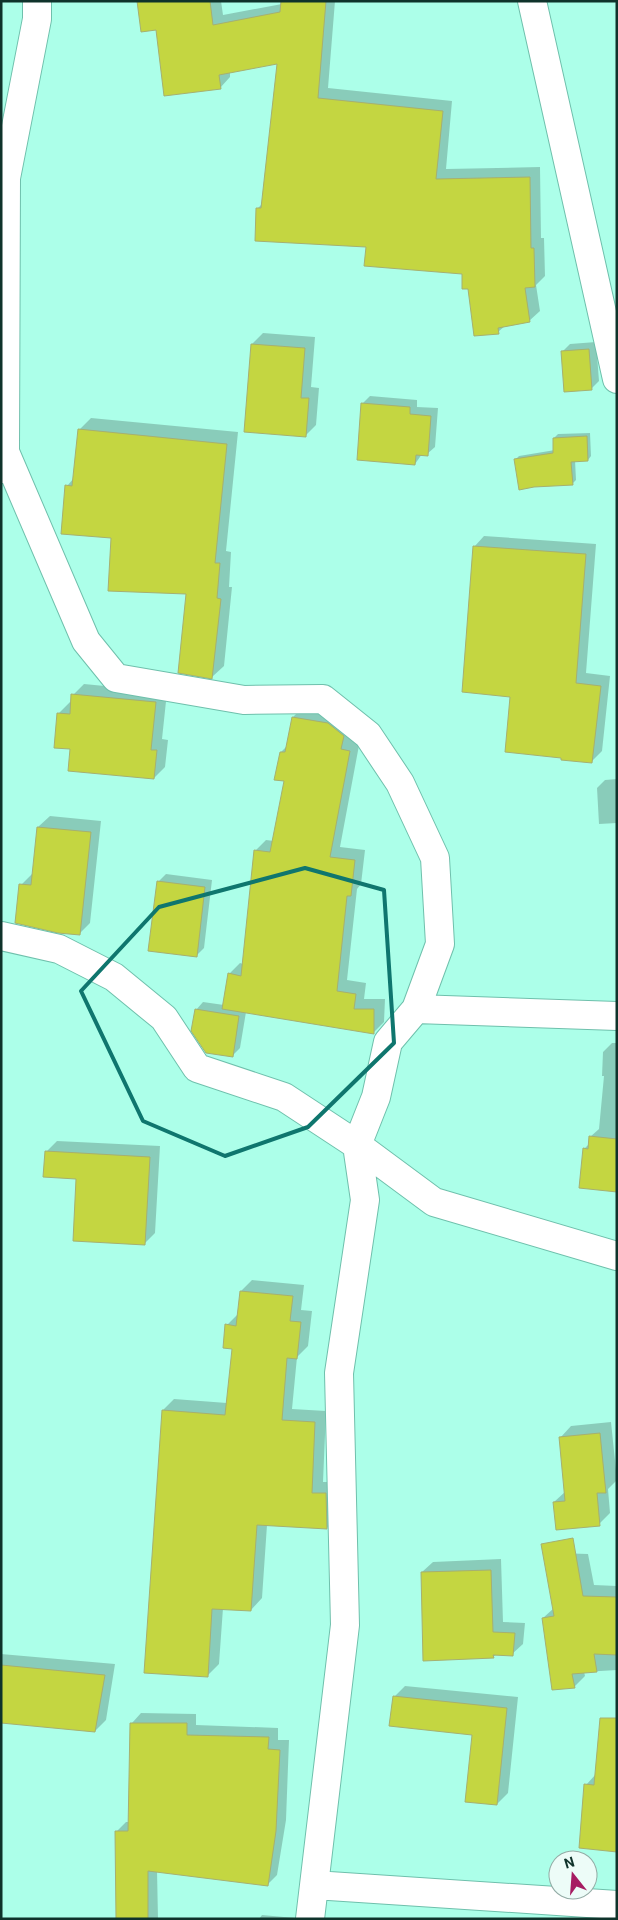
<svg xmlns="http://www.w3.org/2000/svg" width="618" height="1920" viewBox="0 0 618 1920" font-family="Roboto,sans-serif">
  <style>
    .shadow { fill: #0003 }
    .building { fill: #c4d641; stroke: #a6b071 }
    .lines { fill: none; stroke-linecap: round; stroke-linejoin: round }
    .minor-casing { stroke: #6fc0ac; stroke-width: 30 }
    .minor { stroke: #fff; stroke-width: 28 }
    .marked { fill: none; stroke: #0f766e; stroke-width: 4; stroke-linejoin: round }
  </style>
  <rect width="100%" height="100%" fill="#acffe9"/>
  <!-- shadow -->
  <path class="shadow" d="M138 1H221L223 15 282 4 283 1H335L328 88 452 101 446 169 540 167 541 238H544L545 276 536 285 540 311 529 321 506 325 498 332 470 288 463 273 367 246 258 208 263 203 278 63 230 72V77L220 88 157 29Z
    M263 333 315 337 311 387 319 388 316 425 305 436 252 344Z
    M596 342 599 381 591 389 562 352 570 344Z
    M370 396 417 400V407L438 408 435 447 427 454H422L415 464 362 404Z
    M91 418 238 432 226 551 231 552 229 587H232L224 666 212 677 188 593 112 537 67 486 74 478 79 430Z
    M590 433 591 456 588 460H575L576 480 572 484 534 486 515 460 519 456 555 450 554 438 558 434Z
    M484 536 596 544 586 673 610 676 602 751 591 762 512 696 474 547Z
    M84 684 167 692 162 739 168 740 165 767 154 778 59 713 70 702 72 703 73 695Z
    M304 706 339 713 360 740 340 847 365 850 361 884 357 889 347 980 366 983 364 999H385L384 1022 373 1033 246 1012 240 1048 233 1055 196 1010 203 1002 224 1005 229 974 240 963 243 964 255 851 266 840 274 841 285 780 281 752 288 745 293 717Z
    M617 779V823L599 824 597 788 605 780Z
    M50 816 101 821 90 923 79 934 21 885 32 874H34L38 827Z
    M166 874 212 880 204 948 196 956 158 882Z
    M612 1043H617V1190L584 1149 590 1143V1137L599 1129 604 1076H602L603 1052Z
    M57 1141 160 1146 155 1233 144 1244 78 1178 46 1152Z
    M252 1280 304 1285 301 1310 312 1311 308 1346 297 1357 292 1409 326 1411 323 1482H337L338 1517 327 1528 267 1525 262 1598 251 1610 223 1608 219 1664 208 1675 163 1410 174 1399 227 1403 233 1348 227 1325 239 1313 241 1291Z
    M611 1422 617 1480 608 1489 610 1513 599 1524 554 1502 566 1491 560 1438 571 1426Z
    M557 1553 588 1554 594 1585 617 1586V1670L584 1672 585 1676 574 1687 543 1618 554 1608Z
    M501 1559 503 1622 525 1623 523 1644 512 1654H497L493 1657 422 1572 433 1562Z
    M1 1654 115 1664 106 1720 95 1731 1 1722Z
    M405 1686 518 1697 508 1793 497 1804 473 1734 394 1697Z
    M141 1713 196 1714V1725L278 1728V1740H289L286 1820 277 1875 267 1885 157 1870 158 1919H117L116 1832 126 1822H129L132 1723Z
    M596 1774 617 1851 586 1785Z
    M262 1915 295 1918V1919H259Z"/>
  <!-- building -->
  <path class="building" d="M137 1H210L213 25 280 12 281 1H326L318 98 443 111 436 179 530 177 531 248H534L535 287 525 288 530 322 498 328 499 334 474 336 468 289H462V274L364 266 366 247 255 241 256 208H261L277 64 219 75 221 89 164 96 156 30 141 32Z
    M251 344 305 348 301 398H309L306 437 244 432Z
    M589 349 592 390 564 392 561 351Z
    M361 403 410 407V414L431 416 428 456 416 455 415 465 357 460Z
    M78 429 227 444 215 563H220L217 598 221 599 212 679 178 673 186 594 108 591 111 538 61 534 65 485 72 486Z
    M587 436 588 461 571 462 573 485 534 487 519 490 514 459 553 453V438Z
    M473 546 586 554 576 683 601 686 592 763 561 760V758L505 752 510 697 462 692Z
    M71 694 156 702 151 750H157L154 779 68 771 70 749 54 748 57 713 70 714Z
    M292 717 328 723 344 736 341 749 350 751 330 857 355 860 351 896H347L337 991 356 994 354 1009H374V1034L222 1009 228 973 241 976 254 850 270 852 284 781 274 780 280 752H285Z
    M37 827 91 832 80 935 58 933 15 923 19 884 31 885Z
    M157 881 205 887 197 957 148 951Z
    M195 1009 239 1016 233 1057 206 1053 191 1031Z
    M589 1136 617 1139V1192L579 1188 583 1148 588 1149Z
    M45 1151 150 1157 145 1245 73 1241 76 1179 43 1177Z
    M240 1291 293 1296 290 1321 301 1322 297 1359 287 1358 282 1420 315 1422 312 1493H326L327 1529 257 1525 251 1611 212 1609 208 1677 144 1673 162 1410 225 1415 232 1349 223 1348 225 1324 236 1326Z
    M600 1433 606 1493H597L600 1526 556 1530 553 1502 565 1501 559 1437Z
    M573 1538 583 1596 617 1597V1655L594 1654 597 1672 572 1674 575 1688 552 1690 542 1618 554 1616 541 1544Z
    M491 1570 493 1632 515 1633 513 1656 493 1655 494 1658 423 1661 421 1572Z
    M1 1665 105 1675 95 1732 1 1723Z
    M393 1696 507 1708 497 1805 465 1802 472 1735 389 1726Z
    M600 1718H617V1852L579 1848 584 1784 594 1785Z
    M130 1723H187V1735L269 1737 268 1749 280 1750 276 1831 268 1886 148 1871V1919H116L115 1831H128Z"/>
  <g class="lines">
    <defs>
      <path id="minor" d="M532 1 617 379
        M5 452 86 641 116 678 244 700 323 699 368 735 400 783 435 858 440 944 416 1009 388 1042 376 1097 357 1145 365 1200 339 1373 345 1625 310 1919
        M2 469 5 452 6 178 37 19V1
        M1 936 59 949 114 977 164 1018 197 1068 284 1097 357 1145 434 1202 617 1256
        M416 1009 617 1016
        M314 1885 617 1905"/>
    </defs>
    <!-- minor casing -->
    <use href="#minor" class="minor-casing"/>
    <!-- minor -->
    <use href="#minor" class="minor"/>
  </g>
  <!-- marked area -->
  <path class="marked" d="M305 868 384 890 394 1043 308 1127 225 1156 143 1121 81 991 159 907Z"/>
  <!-- border -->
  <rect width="618" height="1920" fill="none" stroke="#0f332b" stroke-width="5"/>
  <!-- north arrow -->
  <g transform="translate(573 1875) rotate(343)"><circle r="24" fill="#edfcf8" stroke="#94aca6"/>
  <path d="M0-4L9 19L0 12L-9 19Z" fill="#a61c62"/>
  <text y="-8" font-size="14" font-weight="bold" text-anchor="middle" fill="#0f332b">N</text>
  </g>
</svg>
